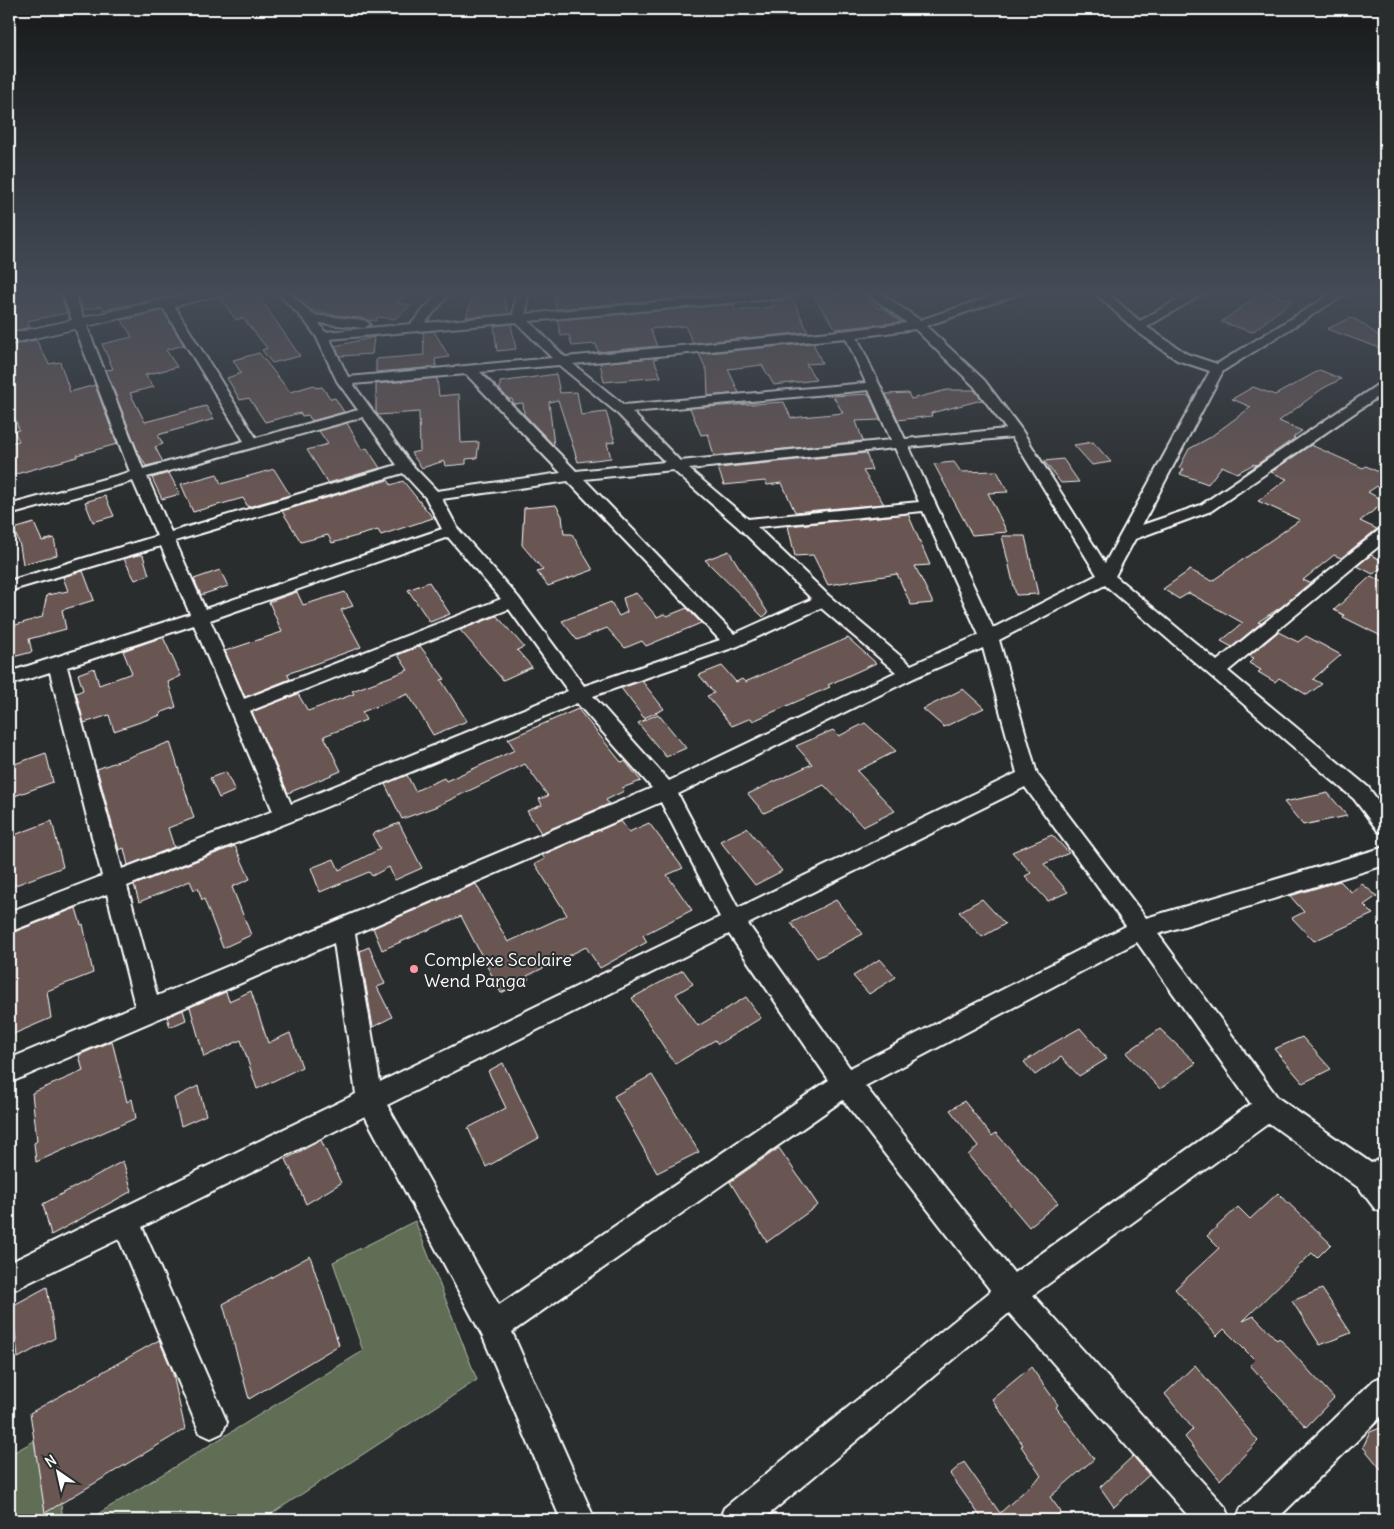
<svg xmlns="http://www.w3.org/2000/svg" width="1394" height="1529" viewBox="0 0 1394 1529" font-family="Delius,sans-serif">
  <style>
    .green { fill: #616e56; stroke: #b0b6aa }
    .building { fill: #695752; stroke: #fff }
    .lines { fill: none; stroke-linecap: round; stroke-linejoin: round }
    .street-casing { stroke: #fff; stroke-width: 4 }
    .secondary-casing { stroke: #fff; stroke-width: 3 }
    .street { fill: #2a2d2e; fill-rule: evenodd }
    .secondary { fill: #2a2d2e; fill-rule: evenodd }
    .poi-dot { fill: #ff9aa2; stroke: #2a2d2e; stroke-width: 2 }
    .labels { text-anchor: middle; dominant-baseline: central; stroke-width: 4; stroke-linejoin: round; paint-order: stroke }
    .poi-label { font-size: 18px; fill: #fff; stroke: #2a2d2e; text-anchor: start }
  </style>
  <rect width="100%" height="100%" fill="#2a2d2e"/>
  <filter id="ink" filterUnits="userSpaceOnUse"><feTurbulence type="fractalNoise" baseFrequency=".02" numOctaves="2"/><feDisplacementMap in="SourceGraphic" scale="10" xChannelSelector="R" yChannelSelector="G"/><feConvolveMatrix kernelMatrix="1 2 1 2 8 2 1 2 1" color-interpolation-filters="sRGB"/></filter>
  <g filter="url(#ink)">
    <!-- green -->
    <path class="green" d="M415 1221 477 1380 265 1518V1520H88L363 1351 333 1262Z
      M52 1431 63 1520H9V1455Z"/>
    <!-- building -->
    <path class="building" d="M9 291H59L67 313 27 321 30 327 9 332Z
      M75 291H150L157 299 104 310 101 306 83 310Z
      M246 291H255L300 356 272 363 262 350 267 348 243 318 236 320 220 298Z
      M290 291H409L397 303 411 305 395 319 377 317 376 321 367 320 312 311Z
      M475 291H502L509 314 466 317Z
      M553 291H734V294L556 309Z
      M862 291 878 308H883L901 322 836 329 814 297Z
      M1264 291 1292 301 1252 332 1221 322Z
      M793 299 808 332 693 343 685 326 650 329 657 346 598 352 596 344 572 346 569 335 561 336 557 320 734 304 735 311 774 307 771 301Z
      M163 311 184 345 166 350 177 367 145 375 154 387 130 393 145 422 206 406 214 419 158 435 163 444 155 447 163 462 146 466 138 452 106 370 113 369 102 344 132 337 122 320Z
      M1350 318 1357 320 1385 340V350L1327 329Z
      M511 324 516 349 497 351 494 326Z
      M434 331 449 357 435 359 436 367 376 372V359L424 355 423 332Z
      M374 337 372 354 340 356 335 346Z
      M36 340 49 364 60 362 70 392 95 385 117 444 77 455V457L9 476V443L19 441 14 431 19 430 9 401V346Z
      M813 343 822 363 806 364 816 380 774 385 762 365 728 369 739 393 708 396 707 371 699 354Z
      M259 353 290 392 314 385 316 388 322 387 331 399 335 398 344 412 312 421 308 415 302 416 300 413 265 422 249 398 240 400 227 378 241 373 233 360Z
      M661 357 654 359 661 377 604 382 600 363Z
      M1320 370 1341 379 1322 389 1279 421 1302 431 1293 437 1295 438 1256 465 1254 464 1237 473 1222 466 1208 484 1180 474 1184 469 1179 468 1189 449 1209 438 1251 407 1232 399 1253 387 1275 395Z
      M556 374 560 393 577 392 581 415 606 412 615 442 607 443 611 458 578 462 558 400 549 402 554 446 524 414 523 403 514 404 512 399H509L500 390V382Z
      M437 378 439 396 459 394 461 443 479 442 477 458 466 459V464L445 466 444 461 422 468 411 453 420 451 419 412 378 415 376 412V384Z
      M947 390H974L982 400 931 413 932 416 898 420 886 394 908 393 911 399Z
      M869 394 880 420 856 421 863 441 714 456 708 434 701 435 690 408 784 402 791 418 843 413 833 396Z
      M347 423 362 450 367 448 380 468 328 483 307 450 328 444 319 431Z
      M1093 442 1111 462 1092 465 1074 445Z
      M1311 445 1363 468 1366 466 1385 475V481L1368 492 1385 502 1360 521 1377 529 1341 558 1334 555 1303 580 1310 583 1281 607 1258 622 1261 623 1232 647 1221 641 1243 623 1189 593 1179 599 1163 589 1190 570 1212 581 1300 520 1258 501 1287 479 1271 472Z
      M866 453 872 470 863 471 884 504 795 512 782 483 767 485 765 481 724 485 718 468Z
      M1063 459 1079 482 1061 483 1044 461Z
      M954 462 961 472 997 471 1008 492 988 493 1007 532 972 535 934 464Z
      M274 469 290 495 248 507 243 498 193 512 181 484 217 474 221 484Z
      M169 473 180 494 162 499 152 478Z
      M388 480 391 485 403 481 433 518 381 535 378 530 332 543 328 535 301 542 282 511Z
      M105 496 114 516 93 522 85 502Z
      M556 505 562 516 564 534H572L593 570 548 586 537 572 543 570 522 545 524 508Z
      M908 514 930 565 915 566 933 603 911 605 897 574 828 585 813 555 795 556 788 526Z
      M34 523 42 541 54 538 57 555 23 564 20 546 14 529Z
      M1002 536H1025L1038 594 1016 595Z
      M729 551 768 613 763 617 705 560Z
      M138 555H143L149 575 135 580 124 559Z
      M1371 555 1385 562V565L1373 574 1357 566Z
      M220 570 228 586 201 595 194 579Z
      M83 571 94 600 62 610 66 629 29 639 32 652 9 658V627L42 617 47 595 68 591 63 577Z
      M1371 576 1385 583V638L1343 617 1344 615 1334 610Z
      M429 582 450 614 430 622 408 590Z
      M297 592 303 605 345 592 353 606 341 610 361 647 287 674 290 679 245 697 225 651 282 632 269 602Z
      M636 593 657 617 664 614 667 616 687 608 701 623 646 646 642 641 625 648 607 628 577 640 562 621 611 602 619 616 627 612 623 598Z
      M497 616 524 647 517 650 532 667 503 680 460 630Z
      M1278 632 1298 642 1306 636 1341 655 1313 679 1322 684 1307 695 1279 678 1275 682 1258 672 1261 670 1249 663 1254 658 1249 656Z
      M163 637 181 676 168 682 176 707 160 713 161 715 114 731 109 715 84 723 76 693 83 690 78 674 94 668 99 685 132 673 123 651Z
      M848 638 876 663 828 685 830 687 773 712 753 721 751 718 732 726 707 696 714 693 699 675 722 666 736 682 742 679 745 682Z
      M420 646 445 679 441 680 467 721 433 735 408 694 362 712 366 720 324 736 341 771 288 793 252 712 298 694 308 711 354 694 352 691 408 670 398 655Z
      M642 681 664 709 644 718 621 688Z
      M963 689 984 708 944 727 923 709Z
      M578 709 621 762 625 761 641 781 622 788 624 791 606 800 609 804 541 833 527 811 542 805 539 799 548 796 525 764 435 807 402 819 385 784 407 775 415 791 444 778 446 781 515 750 508 739Z
      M658 714 686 748 666 757 638 723Z
      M865 723 896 751 857 771 895 811 863 827 824 785 764 813 748 794 812 764 796 746 833 730 839 736Z
      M170 742 194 818 168 828 174 847 128 865 124 848 119 850 97 769Z
      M46 753 53 782 9 798V766Z
      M226 772 235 791 219 798 210 778Z
      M1328 793 1347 816 1303 825 1284 802Z
      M52 821 63 867 13 886 9 865V837Z
      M621 821 629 832 649 823 683 868 667 875 692 910 643 935 647 942 600 968 586 947 527 976 529 979 501 993 461 916 382 950 373 928 476 884 508 942 567 915 535 864 545 859 542 855Z
      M399 823 422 868 395 880 389 867 372 876 369 872 320 892 311 868 334 859 339 870 380 849 372 834Z
      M747 828 782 871 755 885 720 841Z
      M1052 835 1069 853 1044 864 1068 892 1048 901 1025 876 1031 873 1012 852Z
      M235 846 250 879 232 887 251 935 223 948 204 899 202 900 198 888 194 890 190 881 139 902 134 885Z
      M1340 881 1351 892 1362 884 1377 896 1364 905 1373 914 1314 941 1292 918 1304 912 1290 896Z
      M982 899 1005 924 982 937 959 912Z
      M836 900 863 934 817 958 791 923Z
      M76 908 81 925 83 924 93 973 47 991 51 1018 9 1036V934Z
      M369 947 385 984 377 987 392 1017 373 1027 360 951Z
      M880 959 896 977 869 994 853 976Z
      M683 970 693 984 676 994 698 1026 746 997 761 1018 718 1044 715 1040 675 1064 632 998Z
      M251 991 268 1043 290 1033 302 1067 257 1089 241 1040 204 1057 190 1007 226 992 229 1001Z
      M183 1010 186 1020 170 1027 167 1017Z
      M1080 1028 1107 1059 1079 1076 1061 1057 1035 1075 1024 1062 1048 1046Z
      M1160 1029 1196 1063 1160 1089 1126 1053Z
      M1302 1037 1331 1069 1303 1083 1274 1049Z
      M112 1041 127 1102 132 1099 136 1118 36 1162 34 1143 37 1141 32 1093 83 1071 79 1055Z
      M503 1063 539 1138 486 1167 468 1128 506 1108 488 1071Z
      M652 1075 699 1152 657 1173 614 1096Z
      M198 1086 206 1115 181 1126 174 1098Z
      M964 1101 992 1136 996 1133 1058 1203 1029 1227 968 1155 978 1146 950 1110Z
      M321 1140 341 1183 306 1204 286 1159Z
      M779 1148 818 1205 767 1242 730 1182Z
      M123 1161 132 1191 51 1235 43 1204Z
      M1278 1193 1331 1244 1317 1258 1312 1253 1243 1321 1254 1316 1277 1340 1279 1338 1334 1398 1306 1427 1250 1365 1255 1360 1224 1329 1217 1336 1175 1289 1219 1248 1207 1236 1238 1207 1250 1219Z
      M310 1256 339 1345 249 1399 223 1304Z
      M47 1287 55 1338 18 1358 12 1306Z
      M1322 1289 1351 1333 1320 1345 1292 1301Z
      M159 1340 172 1370 185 1429 45 1513 30 1413Z
      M1195 1365 1258 1441 1220 1480 1185 1437 1193 1429 1165 1394Z
      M1031 1367 1058 1405 1056 1407 1094 1459 1050 1497 1061 1512 1052 1520H983L950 1474 964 1462 1000 1513 1041 1476 1021 1446 1023 1445 992 1399Z
      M1385 1426V1474L1363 1447 1370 1432Z
      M1133 1456 1149 1475 1114 1507 1100 1487Z"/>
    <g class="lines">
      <defs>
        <path id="street" d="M61 291H73L143 469 244 441 161 304 167 300 173 304 256 438 358 410 337 381 316 336 305 321 276 291H288L313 315 364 320 370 324 364 328 319 323 325 332 411 324 440 291H452L425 323 513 315 516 291H528L526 314 783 291H800L798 293 784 298 529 321 565 357 850 330 907 323 866 293 864 291H877L920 320 1008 291H1024L1022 293 926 326 984 380 1021 429 1105 563 1210 371 1177 360 1135 330 1093 291H1105L1140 321 1192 291H1206L1204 293 1147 327 1187 354 1217 364 1336 291H1349L1347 293 1223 371 1142 525 1201 505 1380 383 1385 382V392L1211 511 1135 539 1115 576 1217 661 1379 530 1385 528V541L1228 671 1368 787 1385 810V833L1378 831 1354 799 1105 585 999 640 1037 774 1146 918 1385 847V865L1158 934 1278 1098 1371 1163 1385 1157V1213L1375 1209 1359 1188 1269 1123 1033 1295 1226 1508 1231 1520H1192L1009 1313 762 1520H719L724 1508 991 1291 843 1100 512 1332 595 1520H561L483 1337 365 1116 142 1227 227 1422 222 1433 211 1438 200 1433 119 1239 9 1292V1263L356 1094 334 943 9 1083V1059L135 1006 107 894 9 932V912L102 876 50 672 9 685V672L190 614 161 546 9 591V581L157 536 133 481 9 515V505L130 472ZM516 322 552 358 348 377 330 339ZM915 329 974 386 1006 429 905 439 857 337ZM846 338 866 383 624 405 573 364ZM559 365 616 412 665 462 576 471 480 372ZM466 374 561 473 437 491 411 464 353 384ZM869 390 891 440 680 461 632 412ZM363 417 397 465 171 532 147 477ZM1012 437 1097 575 993 628 909 447ZM895 448 919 502 748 519 689 469ZM673 470 738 527 812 599 734 634 584 479ZM403 473 426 498 442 529 205 609 175 541ZM568 481 720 640 584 686 518 597 458 529 442 499ZM923 511 979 635 911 665 829 596 757 527ZM448 537 501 599 244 699 210 620ZM821 608 896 672 669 781 593 696 738 646ZM509 609 568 691 291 804 250 711ZM194 625 273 811 122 869 67 667ZM983 648 1017 773 738 908 678 794 916 677ZM577 703 652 788 157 996 127 886 292 821ZM1025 787 1126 926 850 1068 748 924ZM661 802 720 917 380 1082 355 934ZM729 934 829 1080 499 1305 387 1105ZM1137 942 1251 1104 1014 1273 865 1086Z
          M1385 1376V1413L1276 1520H1236L1241 1508 1374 1380Z"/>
        <path id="secondary" d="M203 291H229L227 294 9 344V334Z"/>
      </defs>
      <!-- street casing -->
      <use href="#street" class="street-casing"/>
      <!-- secondary casing -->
      <use href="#secondary" class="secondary-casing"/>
      <!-- street -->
      <use href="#street" class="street"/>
      <!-- secondary -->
      <use href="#secondary" class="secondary"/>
    </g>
  </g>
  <!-- sky -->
  <linearGradient id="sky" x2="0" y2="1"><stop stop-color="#171919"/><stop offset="0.58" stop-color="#444c57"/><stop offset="1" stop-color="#444c57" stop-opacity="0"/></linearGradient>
  <rect width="1394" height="505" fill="url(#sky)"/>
  <!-- markers -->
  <circle class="poi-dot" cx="414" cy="969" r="5"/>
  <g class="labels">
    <!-- poi labels -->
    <g class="poi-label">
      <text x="424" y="959">Complexe Scolaire<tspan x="424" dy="21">Wend Panga</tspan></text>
    </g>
  </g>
  <!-- margin -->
  <rect width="1394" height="1529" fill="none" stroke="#2a2d2e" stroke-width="30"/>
  <rect x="15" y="15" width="1364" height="1499" fill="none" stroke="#fff" stroke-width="2" filter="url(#ink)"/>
  <!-- north arrow -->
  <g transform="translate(58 1472) rotate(326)" stroke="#2a2d2e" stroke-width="4" paint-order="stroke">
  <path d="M0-4L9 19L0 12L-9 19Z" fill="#ffffff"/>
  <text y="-8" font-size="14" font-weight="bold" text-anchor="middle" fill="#ffffff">N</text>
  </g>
</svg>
